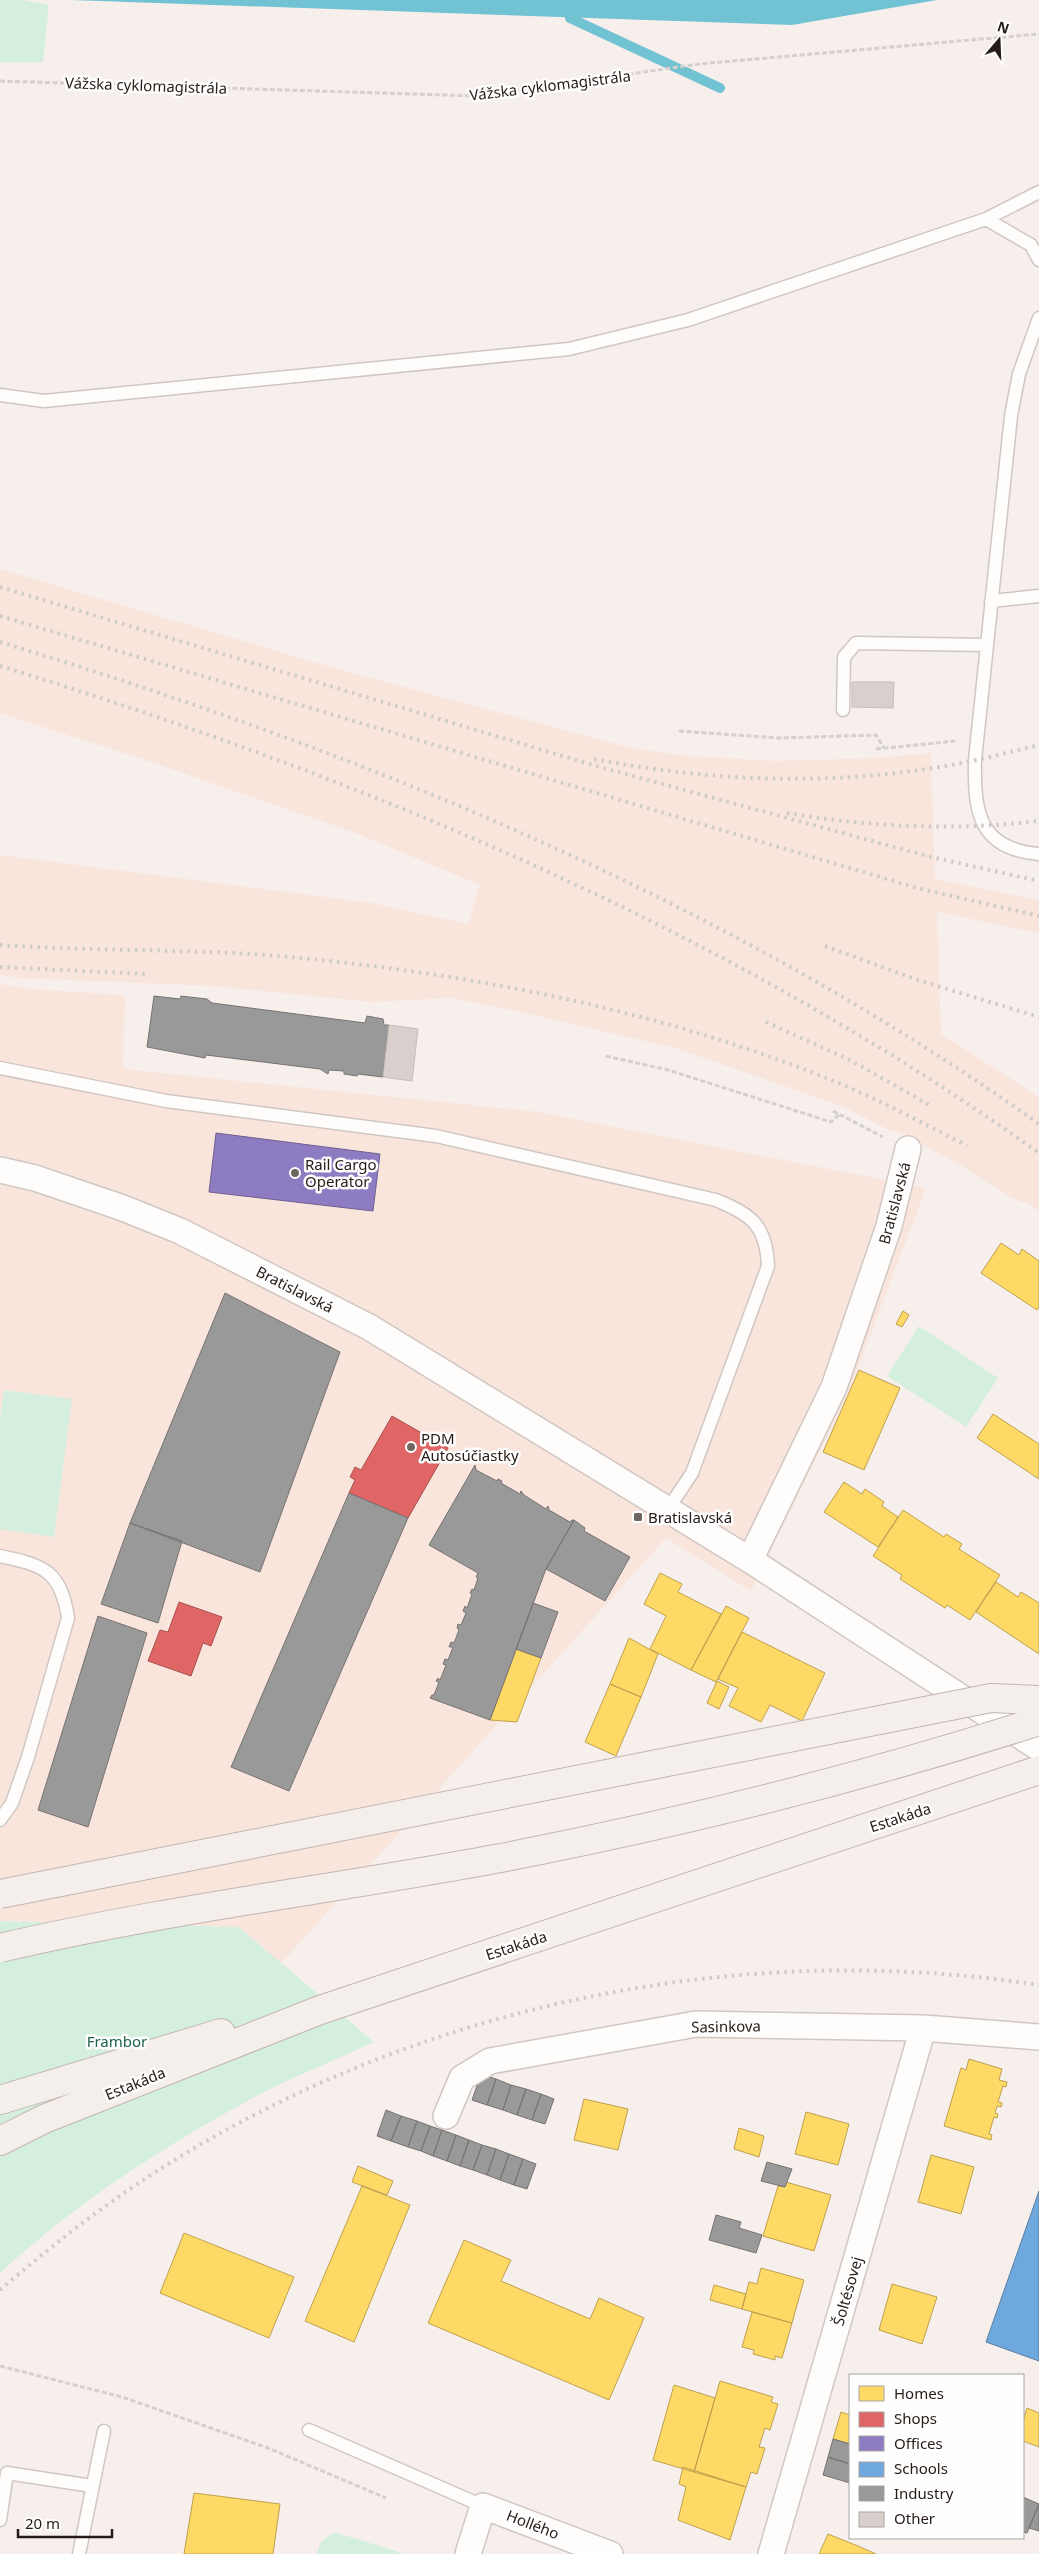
<svg xmlns="http://www.w3.org/2000/svg" width="1039" height="2554" viewBox="0 0 1039 2554" font-family="'Noto Sans',sans-serif">
  <style>
    .built { fill: #fae5dd }
    .green { fill: #d5efdf }
    .water { fill: #71c2d2 }
    .homes { fill: #ffd966; stroke: #bea04e }
    .shops { fill: #e06666; stroke: #a8504e }
    .offices { fill: #8e7cc3; stroke: #6f5f8f }
    .schools { fill: #6fa8dc; stroke: #597ea1 }
    .industry { fill: #999; stroke: #767372 }
    .lines { fill: none; stroke-linecap: round; stroke-linejoin: round }
    .stream { stroke: #71c2d2; stroke-width: 10 }
    .building { fill: #d9d0cd; stroke: #c7bdba }
    .lane-casing { stroke: #d0c7c3; stroke-width: 15 }
    .street-casing { stroke: #d0c7c3; stroke-width: 28 }
    .primary-casing { stroke: #c2b5b0; stroke-width: 30 }
    .path { stroke: #d3d0ce; stroke-width: 3; stroke-dasharray: 5 2.5; stroke-linecap: butt }
    .lane { stroke: #fefdfc; stroke-width: 12 }
    .street { stroke: #fefdfc; stroke-width: 25 }
    .primary { stroke: #f5efec; stroke-width: 28 }
    .rail { stroke: #cecbca; stroke-width: 4; stroke-dasharray: 2.5 5; stroke-linecap: butt }
    .primary-bridge-casing { stroke: #c2b5b0; stroke-width: 30; stroke-linecap: butt }
    .primary-bridge { stroke: #f5efec; stroke-width: 28 }
    .poi-dot { fill: #6f6561; stroke: #fefefe; stroke-width: 2 }
    .labels { text-anchor: middle; dominant-baseline: central; stroke-width: 5; stroke-linejoin: round; paint-order: stroke }
    .street-label { font-size: 15px; fill: #261b16; stroke: #fefefe }
    .poi-label { font-size: 15px; fill: #261b16; stroke: #fefefe; text-anchor: start }
    .park-label { font-size: 15px; fill: #1c6348; stroke: #fefefe }
  </style>
  <rect width="100%" height="100%" fill="#f7efec"/>
  <!-- built -->
  <path class="built" d="M0 569 338 669 631 748 687 756 777 761 876 758 931 753 935 879 1039 900V933L937 912 941 1034 1039 1097V1211L1029 1204 1011 1198 964 1167 905 1135 887 1129 844 1107 675 1048 516 1011 450 998 373 1002 213 986 20 978 0 975V855L372 903 468 924 480 885 358 834 151 762 0 713Z
    M0 984 29 989 125 995 123 1069 539 1112 926 1188 848 1394 751 1591 666 1538 287 1957 77 2138 0 2184Z"/>
  <!-- green -->
  <path class="green" d="M0 0H23L49 5 43 62H0Z
    M919 1326 998 1378 966 1427 887 1376Z
    M4 1390 72 1399 54 1537 0 1529V1418Z
    M0 1921 239 1927 374 2042C334 2061 292 2077 253 2098 162 2147 76 2203 0 2273Z
    M334 2532 396 2551 402 2554H317L320 2543Z"/>
  <!-- water -->
  <path class="water" d="M71 0H937L792 25Z"/>
  <!-- homes -->
  <path class="homes" d="M1001 1243 1019 1255 1022 1249 1039 1261V1307L1037 1310 981 1273Z
    M903 1311 909 1315 902 1327 896 1324Z
    M859 1370 900 1388 864 1470 823 1452Z
    M993 1414 1039 1444V1479L977 1438Z
    M844 1482 862 1494 865 1489 884 1502 882 1506 898 1517 878 1547 824 1512Z
    M903 1510 944 1537 946 1534 962 1544 959 1549 1000 1575 970 1620 947 1605 945 1608 900 1579 902 1575 873 1556Z
    M660 1573 682 1584 678 1592 721 1614 691 1670 650 1649 666 1616 644 1604Z
    M996 1582 1018 1597 1021 1592 1039 1603V1654L976 1612Z
    M726 1606 749 1618 716 1682 691 1670Z
    M742 1632 825 1673 802 1721 770 1705 761 1722 729 1706 738 1688 718 1679Z
    M629 1638 658 1654 641 1697 610 1684Z
    M516 1649 541 1658 517 1722 490 1720Z
    M717 1681 729 1687 719 1709 707 1703Z
    M610 1684 641 1697 616 1756 585 1742Z
    M969 2059 1002 2069 999 2080 1007 2082 1006 2087 1003 2086 998 2102 1002 2103 1001 2107 997 2106 995 2113 998 2114 997 2118 994 2117 989 2134 992 2135 991 2140 944 2126 961 2068 966 2070Z
    M584 2099 628 2109 618 2150 574 2140Z
    M806 2112 849 2124 838 2165 795 2154Z
    M739 2128 764 2136 759 2157 734 2149Z
    M931 2155 974 2167 961 2214 918 2202Z
    M358 2166 393 2181 387 2195 352 2182Z
    M786 2182 831 2195 814 2251 763 2236 778 2186 785 2187Z
    M362 2186 410 2205 354 2342 305 2321Z
    M184 2233 294 2277 269 2338 160 2293Z
    M464 2240 511 2260 501 2281 590 2319 599 2298 644 2318 609 2400 428 2323Z
    M761 2268 804 2280 792 2323 742 2309 749 2282 757 2284Z
    M892 2284 937 2297 922 2344 879 2330Z
    M714 2285 746 2294 742 2309 710 2300Z
    M752 2312 792 2323 782 2358 775 2356V2360L753 2354 754 2350 742 2347Z
    M720 2381 773 2397 771 2402 778 2404 770 2430 765 2428 759 2447 765 2448 757 2474 751 2472 746 2487 694 2472Z
    M674 2385 715 2398 694 2472 653 2460Z
    M1027 2408 1039 2413V2447L1023 2441V2421Z
    M841 2412 850 2415V2444L833 2439Z
    M683 2467 746 2487 730 2540 678 2520 686 2487 679 2484Z
    M194 2493 280 2504 273 2554H184Z
    M828 2534 858 2546 876 2554H819Z"/>
  <!-- shops -->
  <path class="shops" d="M392 1416 448 1448 408 1518 349 1493 355 1480 350 1477 355 1467 361 1470Z
    M179 1602 222 1617 211 1646 203 1643 191 1676 148 1661 160 1630 168 1632Z"/>
  <!-- offices -->
  <path class="offices" d="M216 1133 380 1154 373 1211 209 1192Z"/>
  <!-- schools -->
  <path class="schools" d="M1039 2191V2361L986 2342Z"/>
  <!-- industry -->
  <path class="industry" d="M154 996 180 999 181 996 207 999 212 1003 365 1023 367 1016 383 1019 384 1025H389L383 1077 358 1074 357 1076 344 1074V1071L329 1070 328 1074 320 1069 206 1055 205 1058 147 1047Z
    M225 1293 340 1352 260 1572 130 1523Z
    M475 1465 476 1470 497 1481 498 1479 502 1481 501 1483 520 1494 521 1491 524 1495 546 1509 548 1506 549 1510 570 1522 572 1520H574L546 1569 490 1720 430 1698 432 1695H434L439 1682 436 1681 438 1678 440 1680 446 1665 443 1664 445 1659 448 1660 453 1647H449L451 1642 454 1643 459 1630 457 1628 458 1624 461 1625 466 1613 463 1611 465 1606 467 1608 472 1594 470 1593 472 1589 474 1590 478 1578 476 1577 478 1573 429 1545Z
    M349 1493 408 1518 289 1791 231 1767Z
    M574 1520 585 1528 584 1531 630 1557 605 1601 546 1569Z
    M130 1523 182 1541 158 1623 101 1604Z
    M533 1603 558 1612 541 1658 516 1649Z
    M98 1616 147 1633 88 1827 38 1810Z
    M481 2074 496 2079 487 2105 472 2100Z
    M496 2079 511 2085 503 2110 487 2105Z
    M511 2085 526 2089 517 2115 503 2110Z
    M526 2089 541 2094 532 2120 517 2115Z
    M541 2094 554 2099 545 2124 532 2120Z
    M386 2110 401 2116 391 2141 377 2136Z
    M401 2116 417 2121 408 2147 391 2141Z
    M417 2121 430 2126 421 2151 408 2147Z
    M430 2126 442 2130 433 2156 421 2151Z
    M442 2130 456 2135 447 2161 433 2156Z
    M456 2135 469 2140 460 2166 447 2161Z
    M469 2140 482 2145 473 2170 460 2166Z
    M482 2145 496 2149 487 2175 473 2170Z
    M496 2149 509 2154 500 2180 487 2175Z
    M509 2154 523 2159 514 2185 500 2180Z
    M523 2159 536 2164 527 2189 514 2185Z
    M767 2162 792 2169 785 2187 761 2181Z
    M716 2215 741 2222 739 2228 762 2235 756 2253 709 2240Z
    M833 2439 850 2444V2464L828 2457Z
    M828 2457 850 2464V2483L823 2475Z
    M1023 2497 1039 2504 1027 2533 1023 2532Z
    M1039 2504V2531L1029 2528Z"/>
  <g class="lines">
    <!-- stream -->
    <path class="stream" d="M570 18 720 88"/>
  </g>
  <!-- building -->
  <path class="building" d="M852 682H894L893 708 852 707Z
    M389 1025 418 1029 412 1081 383 1077Z"/>
  <g class="lines">
    <defs>
      <path id="lane" d="M986 219 1031 245 1039 260
        M1039 318 1019 374 1011 416 975 760C974 811 978 849 1039 854
        M0 395 44 401 569 349 688 320 986 219 1039 192
        M991 601 1039 596
        M843 710 844 657 856 643 987 645
        M0 1068 166 1101 436 1136 716 1200C752 1215 766 1225 768 1266L692 1473 668 1509
        M0 1556C44 1565 61 1571 68 1618L28 1757 12 1803 0 1820
        M309 2430 483 2506
        M0 2520 7 2473 92 2486
        M79 2554 104 2431"/>
      <path id="street" d="M0 1170 35 1178 123 1208 180 1231 369 1327 750 1560 1039 1748
        M750 1560 834 1387 889 1226 908 1149
        M446 2116 462 2078 490 2061 696 2024 923 2028 1039 2037
        M468 2554 483 2506 610 2554
        M771 2554 923 2028"/>
      <path id="primary" d="M0 2100 221 2033
        M0 2141 44 2119 320 2010 1039 1770"/>
    </defs>
    <!-- lane casing -->
    <use href="#lane" class="lane-casing"/>
    <!-- street casing -->
    <use href="#street" class="street-casing"/>
    <!-- primary casing -->
    <use href="#primary" class="primary-casing"/>
    <!-- path -->
    <path class="path" d="M0 81 477 96 699 64 1039 34
      M679 731 779 738 876 735 884 748
      M876 749 955 741
      M606 1056 668 1070 831 1122 839 1115
      M833 1111 883 1137
      M0 2366 122 2397 268 2448 386 2498"/>
    <!-- lane -->
    <use href="#lane" class="lane"/>
    <!-- street -->
    <use href="#street" class="street"/>
    <!-- primary -->
    <use href="#primary" class="primary"/>
    <!-- rail -->
    <path class="rail" d="M0 587 596 766 931 857 1039 881
      M0 616 917 888 1039 916
      M0 642C366 753 726 901 1039 1124
      M0 666C367 779 725 929 1039 1153
      M594 759C708 781 825 786 939 767 973 762 1006 753 1039 745
      M787 813C870 827 956 831 1039 821
      M0 945C100 952 201 948 301 958 484 976 670 1013 841 1084 884 1102 925 1124 967 1146
      M825 946 918 980 1039 1017
      M0 967 147 974
      M766 1022 850 1060 931 1106
      M0 2290C50 2247 101 2207 157 2171 415 2006 736 1938 1039 1985"/>
    <defs>
      <path id="primary-bridge" d="M0 1894 991 1698 1039 1700
        M0 1948C170 1908 344 1888 516 1855 693 1820 868 1776 1039 1721"/>
    </defs>
    <!-- primary-bridge casing -->
    <use href="#primary-bridge" class="primary-bridge-casing"/>
    <!-- primary-bridge -->
    <use href="#primary-bridge" class="primary-bridge"/>
  </g>
  <!-- markers -->
  <g class="poi-dot">
    <circle cx="295" cy="1173" r="5"/>
    <circle cx="411" cy="1447" r="5"/>
    <rect x="633" y="1512" width="10" height="10" rx="2.5"/>
  </g>
  <g class="labels">
    <!-- street labels -->
    <g class="street-label">
      <text transform="translate(146 85) rotate(2)">Vážska cyklomagistrála</text>
      <text transform="translate(550 85) rotate(-7)">Vážska cyklomagistrála</text>
      <text transform="translate(894 1203) rotate(-75)">Bratislavská</text>
      <text transform="translate(295 1289) rotate(27)">Bratislavská</text>
      <text transform="translate(900 1817) rotate(-18)">Estakáda</text>
      <text transform="translate(516 1945) rotate(-18)">Estakáda</text>
      <text transform="translate(726 2026) rotate(-1)">Sasinkova</text>
      <text transform="translate(135 2083) rotate(-22)">Estakáda</text>
      <text transform="translate(847 2291) rotate(-74)">Šoltésovej</text>
      <text transform="translate(533 2524) rotate(21)">Hollého</text>
    </g>
    <!-- poi labels -->
    <g class="poi-label">
      <text x="305" y="1164">Rail Cargo<tspan x="305" dy="17">Operator</tspan></text>
      <text x="421" y="1438">PDM<tspan x="421" dy="17">Autosúčiastky</tspan></text>
      <text x="648" y="1517">Bratislavská</text>
    </g>
    <!-- park labels -->
    <g class="park-label">
      <text x="117" y="2041">Frambor</text>
    </g>
  </g>
  <!-- legend -->
  <rect x="849" y="2374" width="175" height="165" fill="#fefefe" stroke="#a8a3a1"/>
  <rect x="859" y="2386" width="25" height="15" fill="#ffd966" stroke="#a8a3a1"/>
  <text x="894" y="2399" font-size="15" fill="#261b16">Homes</text>
  <rect x="859" y="2412" width="25" height="15" fill="#e06666" stroke="#a8a3a1"/>
  <text x="894" y="2424" font-size="15" fill="#261b16">Shops</text>
  <rect x="859" y="2436" width="25" height="15" fill="#8e7cc3" stroke="#a8a3a1"/>
  <text x="894" y="2449" font-size="15" fill="#261b16">Offices</text>
  <rect x="859" y="2462" width="25" height="15" fill="#6fa8dc" stroke="#a8a3a1"/>
  <text x="894" y="2474" font-size="15" fill="#261b16">Schools</text>
  <rect x="859" y="2486" width="25" height="15" fill="#999999" stroke="#a8a3a1"/>
  <text x="894" y="2499" font-size="15" fill="#261b16">Industry</text>
  <rect x="859" y="2512" width="25" height="15" fill="#d9d0cd" stroke="#a8a3a1"/>
  <text x="894" y="2524" font-size="15" fill="#261b16">Other</text>
  <!-- north arrow -->
  <g transform="translate(999 40) rotate(19)" stroke="#fefefe" stroke-width="4" paint-order="stroke">
  <path d="M0-4L9 19L0 12L-9 19Z" fill="#261b16"/>
  <text y="-8" font-size="14" font-weight="bold" text-anchor="middle" fill="#261b16">N</text>
  </g>
  <!-- scale -->
  <path d="M18 2529v8h94v-8" fill="none" stroke="#261b16" stroke-width="2.5"/>
  <text x="25" y="2529" font-size="15" fill="#261b16" stroke="#fefefe" stroke-width="4" paint-order="stroke">20 m</text>
</svg>
